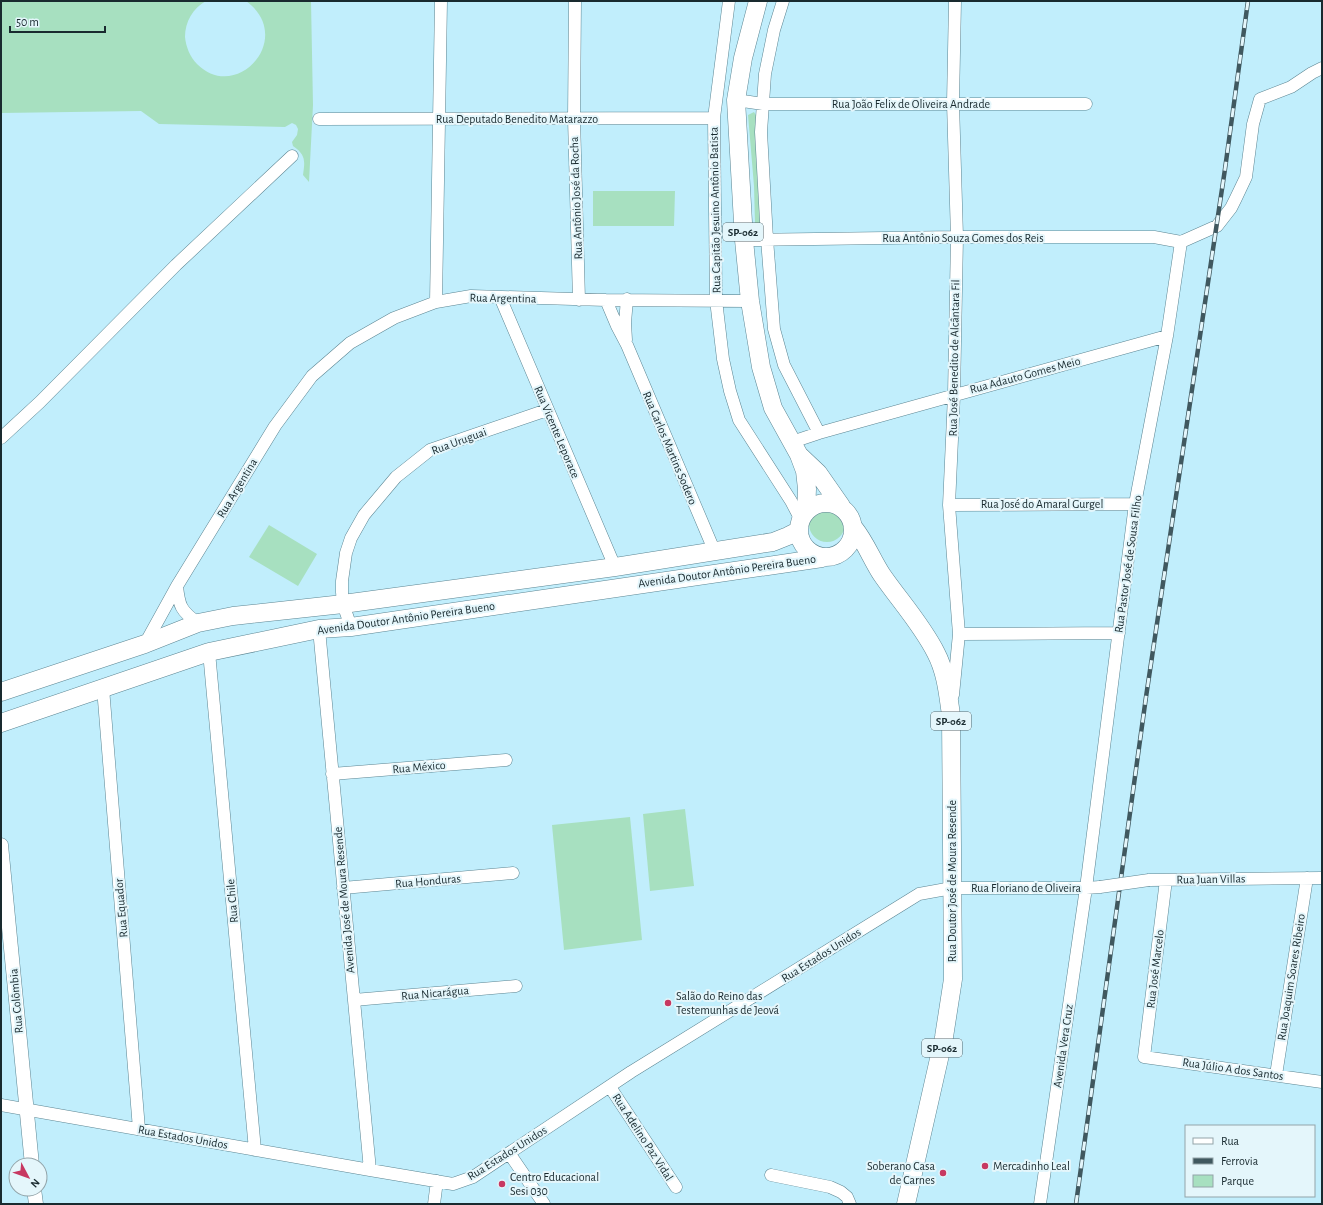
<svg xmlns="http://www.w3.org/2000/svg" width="1323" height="1205" viewBox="0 0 1323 1205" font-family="'Alegreya Sans',sans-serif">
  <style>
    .green { fill: #a7e0c0 }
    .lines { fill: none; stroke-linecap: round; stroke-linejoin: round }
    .minor-casing { stroke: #5c8592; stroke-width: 13 }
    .tertiary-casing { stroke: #5c8592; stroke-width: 15 }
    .primary-casing { stroke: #5c8592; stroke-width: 19 }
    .minor { stroke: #fff; stroke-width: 12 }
    .tertiary { stroke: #fff; stroke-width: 14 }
    .primary { stroke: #fff; stroke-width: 18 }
    .rail-casing { stroke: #40585f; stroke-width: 4.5 }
    .rail { stroke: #e4f6fb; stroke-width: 3; stroke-dasharray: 9; stroke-linecap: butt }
    .minor-bridge-casing { stroke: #5c8592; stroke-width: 13; stroke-linecap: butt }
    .minor-bridge { stroke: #fff; stroke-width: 12 }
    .poi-dot { fill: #c73861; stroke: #e4f6fb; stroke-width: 1.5 }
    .labels { text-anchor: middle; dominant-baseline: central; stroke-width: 4; stroke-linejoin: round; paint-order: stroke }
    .shield { fill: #e4f6fb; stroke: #56676c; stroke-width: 1 }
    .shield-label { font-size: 11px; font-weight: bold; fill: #192a2f }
    .street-label { font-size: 12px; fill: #192a2f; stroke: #e4f6fb }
    .poi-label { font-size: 12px; fill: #192a2f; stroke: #e4f6fb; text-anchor: start }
  </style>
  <rect width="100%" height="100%" fill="#c1eefc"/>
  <!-- green -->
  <path class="green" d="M1 1H206C193 8 185 22 185 37 186 47 190 57 197 64 237 104 296 37 246 1H311L313 105 309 182 303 175C305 161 306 155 293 146L292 142 297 135 298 129 296 125 292 123 285 127 159 124 141 111 1 113Z
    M754 112 757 117 762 228 760 230 757 228 755 224 754 186 748 115Z
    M593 191H675L674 226H593Z
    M809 524a18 18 0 1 1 36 0a18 18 0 1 1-36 0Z
    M269 525 317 554 298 586 249 557Z
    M685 809 694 886 650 891 643 814Z
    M630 817 642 940 564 950 552 825Z"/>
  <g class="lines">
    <defs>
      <path id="minor" d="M575 1 574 119 579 300
        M729 1 714 118 716 300 723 359 730 391 739 420 791 501 801 520
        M783 1 774 30 765 74 761 132 767 239 774 329 784 365 819 433
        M736 100 763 104H1086
        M319 119 714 118
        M744 240 957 237H1154L1181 242
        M1181 242 1217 226 1231 208 1236 198 1246 177 1253 124 1260 99 1291 87 1312 73 1322 68
        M500 297 615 567
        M606 300 617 326 627 345 714 550
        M436 302 441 1
        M626 340 625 323 627 299
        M1 438 40 402 176 265 292 156
        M792 442 819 433 1167 336
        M949 505 1135 504
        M177 586C179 606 181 611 198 623
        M351 627 343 604 342 592V581L346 553 351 538 364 515 396 477 430 450 547 410
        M319 629 370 1170
        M959 634 1119 633
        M145 644 177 586 275 426 312 376 350 343 394 318 436 302 471 296 606 300 750 301
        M209 652 255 1150
        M103 688 139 1129
        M953 695 959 634 949 505 954 395 957 237 953 103 955 1
        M332 774 506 760
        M1149 880 1322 878
        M1166 880 1144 1057 1322 1082
        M343 888 513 873
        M354 1000 516 986
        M1276 1075 1307 878
        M610 1087 676 1187
        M1 1105 370 1170 453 1184 473 1177 631 1072 919 894 952 888H1086L1100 887
        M509 1153 544 1204
        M771 1175 830 1187 841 1192 847 1197 850 1204
        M434 1204 437 1181
        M1040 1204 1086 888 1135 504 1167 336 1181 242"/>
      <path id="tertiary" d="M1 845 32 1165
        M34 1189 36 1204"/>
      <path id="primary" d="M758 1 743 58 736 100 744 240 750 301 761 367 773 408 799 455 805 471 807 489 806 512
        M800 456 818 473 841 506
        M799 530a27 27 0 1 1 54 0a27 27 0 1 1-54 0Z
        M854 528C866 543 872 560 882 575 900 601 922 625 936 653 946 672 948 694 951 715L953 979 944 1037 906 1204
        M1 692 145 644 198 623 233 616 343 604 615 567 773 542 788 536 798 531
        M1 723 209 652 319 629 351 627 822 558"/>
    </defs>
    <!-- minor casing -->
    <use href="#minor" class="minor-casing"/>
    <!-- tertiary casing -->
    <use href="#tertiary" class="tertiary-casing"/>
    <!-- primary casing -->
    <use href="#primary" class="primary-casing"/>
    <!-- minor -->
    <use href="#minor" class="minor"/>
    <!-- tertiary -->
    <use href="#tertiary" class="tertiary"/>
    <!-- primary -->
    <use href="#primary" class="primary"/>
    <defs>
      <path id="rail" d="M1076 1204 1146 697 1225 169 1248 1"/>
    </defs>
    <!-- rail casing -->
    <use href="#rail" class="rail-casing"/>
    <!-- rail -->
    <use href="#rail" class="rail"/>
    <defs>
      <path id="minor-bridge" d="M1100 887 1149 880"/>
    </defs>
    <!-- minor-bridge casing -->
    <use href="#minor-bridge" class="minor-bridge-casing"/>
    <!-- minor-bridge -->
    <use href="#minor-bridge" class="minor-bridge"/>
  </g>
  <!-- markers -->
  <g class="poi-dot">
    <circle cx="668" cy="1003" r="4"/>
    <circle cx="985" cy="1166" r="4"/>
    <circle cx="943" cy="1173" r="4"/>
    <circle cx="502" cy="1184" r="4"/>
  </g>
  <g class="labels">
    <!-- shield labels -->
    <g class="shield">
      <rect x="723" y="223" width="40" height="18" rx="3"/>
      <rect x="931" y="712" width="40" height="18" rx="3"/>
      <rect x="922" y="1039" width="40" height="18" rx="3"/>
    </g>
    <g class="shield-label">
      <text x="743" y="232">SP-062</text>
      <text x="951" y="721">SP-062</text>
      <text x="942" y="1048">SP-062</text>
    </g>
    <!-- street labels -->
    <g class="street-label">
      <text x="911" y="104">Rua João Felix de Oliveira Andrade</text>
      <text x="517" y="119">Rua Deputado Benedito Matarazzo</text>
      <text transform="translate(576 198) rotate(-92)">Rua Antônio José da Rocha</text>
      <text transform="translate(715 210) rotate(-91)">Rua Capitão Jesuino Antônio Batista</text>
      <text x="963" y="238">Rua Antônio Souza Gomes dos Reis</text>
      <text transform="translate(503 298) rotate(1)">Rua Argentina</text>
      <text transform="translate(954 358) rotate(-89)">Rua José Benedito de Alcântara Fil</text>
      <text transform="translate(1025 375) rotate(-15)">Rua Adauto Gomes Meio</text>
      <text transform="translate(557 432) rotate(67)">Rua Vicente Leporace</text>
      <text transform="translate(459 441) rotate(-20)">Rua Uruguai</text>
      <text transform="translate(670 448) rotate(67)">Rua Carlos Martins Sodero</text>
      <text transform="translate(237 488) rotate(-59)">Rua Argentina</text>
      <text x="1042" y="504">Rua José do Amaral Gurgel</text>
      <text transform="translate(1128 564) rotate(-82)">Rua Pastor José de Sousa Filho</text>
      <text transform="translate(727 571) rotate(-8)">Avenida Doutor Antônio Pereira Bueno</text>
      <text transform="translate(406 618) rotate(-8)">Avenida Doutor Antônio Pereira Bueno</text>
      <text transform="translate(419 767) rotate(-5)">Rua México</text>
      <text transform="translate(1211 879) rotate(-1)">Rua Juan Villas</text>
      <text transform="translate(428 881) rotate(-5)">Rua Honduras</text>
      <text transform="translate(952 881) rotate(-90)">Rua Doutor José de Moura Resende</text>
      <text x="1026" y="888">Rua Floriano de Oliveira</text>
      <text transform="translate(344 900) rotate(-95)">Avenida José de Moura Resende</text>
      <text transform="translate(232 901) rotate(-95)">Rua Chile</text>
      <text transform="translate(121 908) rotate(-95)">Rua Equador</text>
      <text transform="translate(821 955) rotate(-32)">Rua Estados Unidos</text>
      <text transform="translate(1155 969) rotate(-83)">Rua José Marcelo</text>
      <text transform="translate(1291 977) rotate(-81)">Rua Joaquim Soares Ribeiro</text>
      <text transform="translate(435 993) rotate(-5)">Rua Nicarágua</text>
      <text transform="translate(16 1001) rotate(-95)">Rua Colômbia</text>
      <text transform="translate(1063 1046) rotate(-82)">Avenida Vera Cruz</text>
      <text transform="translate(1233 1069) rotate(8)">Rua Júlio A dos Santos</text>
      <text transform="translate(183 1137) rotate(10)">Rua Estados Unidos</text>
      <text transform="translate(643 1137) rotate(57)">Rua Adelino Paz Vidal</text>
      <text transform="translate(507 1153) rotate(-32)">Rua Estados Unidos</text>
    </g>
    <!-- poi labels -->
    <g class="poi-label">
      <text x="676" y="996">Salão do Reino das<tspan x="676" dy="14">Testemunhas de Jeová</tspan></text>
      <text x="935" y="1166" text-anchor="end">Soberano Casa<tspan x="935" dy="14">de Carnes</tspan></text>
      <text x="993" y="1166">Mercadinho Leal</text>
      <text x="510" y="1177">Centro Educacional<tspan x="510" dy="14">Sesi 030</tspan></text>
    </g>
  </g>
  <!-- border -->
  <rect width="1323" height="1205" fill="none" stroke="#192a2f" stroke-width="4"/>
  <!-- legend -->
  <rect x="1185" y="1125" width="130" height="72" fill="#e4f6fb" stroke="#93a4a9"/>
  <rect x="1193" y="1138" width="20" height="6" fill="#ffffff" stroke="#93a4a9"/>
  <text x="1221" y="1145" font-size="12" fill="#192a2f">Rua</text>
  <rect x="1193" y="1158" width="20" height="6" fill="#40585f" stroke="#93a4a9"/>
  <text x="1221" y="1165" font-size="12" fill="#192a2f">Ferrovia</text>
  <rect x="1193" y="1175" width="20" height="12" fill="#a7e0c0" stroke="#93a4a9"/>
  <text x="1221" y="1185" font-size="12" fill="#192a2f">Parque</text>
  <!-- north arrow -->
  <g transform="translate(28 1177) rotate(131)"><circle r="19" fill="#e4f6fb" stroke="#93a4a9"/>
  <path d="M0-3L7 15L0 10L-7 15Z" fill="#c73861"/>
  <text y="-6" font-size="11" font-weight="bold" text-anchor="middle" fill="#192a2f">N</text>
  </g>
  <!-- scale -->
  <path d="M10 26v6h95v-6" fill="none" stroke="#192a2f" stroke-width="2"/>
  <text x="16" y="26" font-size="12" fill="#192a2f" stroke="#e4f6fb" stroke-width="3" paint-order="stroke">50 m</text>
</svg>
